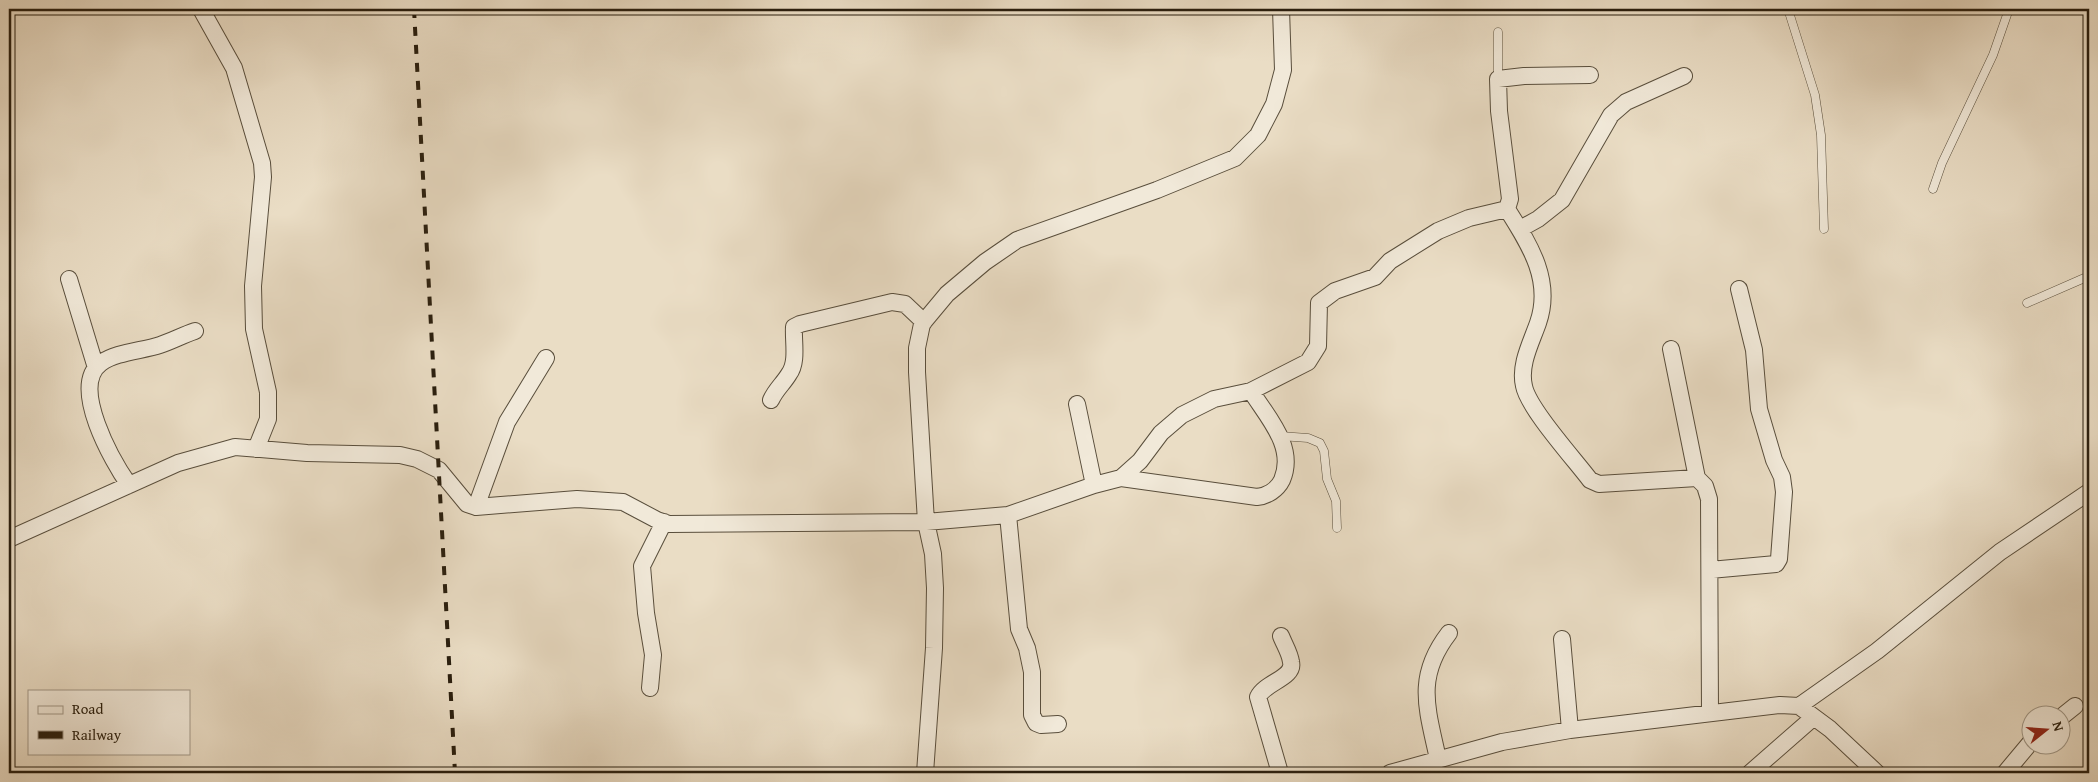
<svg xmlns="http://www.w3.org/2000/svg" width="2098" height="782" viewBox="0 0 2098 782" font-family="'Gentium Book Plus',serif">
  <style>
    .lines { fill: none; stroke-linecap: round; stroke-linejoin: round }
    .service-casing { stroke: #594e3c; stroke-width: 9 }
    .minor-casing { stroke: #594e3c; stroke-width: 18 }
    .service { stroke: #f1e9d9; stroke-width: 8 }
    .minor { stroke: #f1e9d9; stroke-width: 16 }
    .rail { stroke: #291e0e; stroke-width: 4; stroke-dasharray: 9 9; stroke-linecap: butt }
  </style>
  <rect width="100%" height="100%" fill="#eaddc5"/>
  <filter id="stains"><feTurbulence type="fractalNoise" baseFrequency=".004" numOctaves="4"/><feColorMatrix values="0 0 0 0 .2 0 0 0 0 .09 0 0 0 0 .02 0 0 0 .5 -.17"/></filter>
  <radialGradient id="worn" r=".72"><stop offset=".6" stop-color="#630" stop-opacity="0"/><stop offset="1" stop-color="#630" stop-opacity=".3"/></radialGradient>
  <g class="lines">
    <defs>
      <path id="service" d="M1788 9 1815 95 1821 135 1824 229
        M1498 32V79
        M1933 189 1942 163 1993 55 2009 9
        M2027 303 2089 276
        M1280 436 1308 438 1320 443 1324 451 1327 479 1336 501 1337 528"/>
      <path id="minor" d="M201 9 234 68 262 163 263 177 253 286 254 329 268 392V419L256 449
        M1507 209C1529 244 1553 280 1538 323 1531 343 1519 365 1524 386 1528 408 1575 460 1590 480L1599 484 1697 478 1705 486 1709 499 1710 712
        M1520 229 1538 219 1562 200 1611 115 1626 102 1684 76
        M69 279 96 368
        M1671 349 1697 478
        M771 400C776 389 783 384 789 374 798 362 793 341 794 327L800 324 892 302 905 304 924 322
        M1077 404 1094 485
        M1121 478 1257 497C1267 496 1277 490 1282 480 1296 447 1268 418 1251 391
        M129 485C113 462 69 386 101 363 116 352 142 351 160 345 172 341 183 335 195 331
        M476 507 507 422 546 358
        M1008 515 1019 629 1027 648 1032 672V715L1036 723 1041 725 1058 724
        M9 539 178 463 235 447 307 453 400 455 417 459 439 470 467 504 476 507 577 499 623 502 657 520 669 524 926 522 1008 515 1094 485 1121 478 1140 461 1161 433 1182 415 1214 399 1251 391 1308 362 1318 346 1319 303 1335 291 1375 277 1390 261 1438 231 1469 218 1507 209 1510 199 1499 111 1498 79 1524 76 1590 75
        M1710 570 1776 564 1779 559 1784 492 1782 477 1774 460 1759 409 1754 350 1739 289
        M1562 639 1570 730
        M650 688 653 655 646 613 642 566 664 522
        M1799 706 1877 651 2000 552 2089 492
        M2060 718 2075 706
        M1438 759C1427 708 1415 677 1449 633
        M925 773 934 648 935 588 933 554 926 522 917 372V348L922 324 947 294 985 262 1017 240 1157 190 1235 158 1258 135 1274 104 1283 70 1281 9
        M1280 773 1258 697C1265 682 1295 678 1291 662 1290 653 1284 644 1281 636
        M1390 773 1502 742 1570 730 1780 705 1799 706 1830 729 1877 773
        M1750 773 1814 717
        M2005 773 2030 743"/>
    </defs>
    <!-- service casing -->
    <use href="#service" class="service-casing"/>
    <!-- minor casing -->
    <use href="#minor" class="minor-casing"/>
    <!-- service -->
    <use href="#service" class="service"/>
    <!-- minor -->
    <use href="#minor" class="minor"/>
    <!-- rail -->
    <path class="rail" d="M414 9 455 773"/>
  </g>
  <!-- margin -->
  <rect width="2098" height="782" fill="none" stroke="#eaddc5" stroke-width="30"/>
  <rect x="10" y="10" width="2078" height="762" fill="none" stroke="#291e0e" stroke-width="2.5"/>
  <rect x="15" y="15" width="2068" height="752" fill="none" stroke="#291e0e"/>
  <!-- legend -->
  <rect x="28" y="690" width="162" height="65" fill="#f1e9d9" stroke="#a19888"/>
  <rect x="38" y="706" width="25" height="8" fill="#f1e9d9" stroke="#a19888"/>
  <text x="72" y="714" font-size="15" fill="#291e0e">Road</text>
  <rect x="38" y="731" width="25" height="8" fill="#291e0e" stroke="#a19888"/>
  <text x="72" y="740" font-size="15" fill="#291e0e">Railway</text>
  <!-- north arrow -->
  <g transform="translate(2046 730) rotate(73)"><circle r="24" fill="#f1e9d9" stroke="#a19888"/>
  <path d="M0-4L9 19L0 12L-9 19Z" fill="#8f2418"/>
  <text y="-8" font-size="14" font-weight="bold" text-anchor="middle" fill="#291e0e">N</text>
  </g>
  <rect width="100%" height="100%" filter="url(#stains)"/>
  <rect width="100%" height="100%" fill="url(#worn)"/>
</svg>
